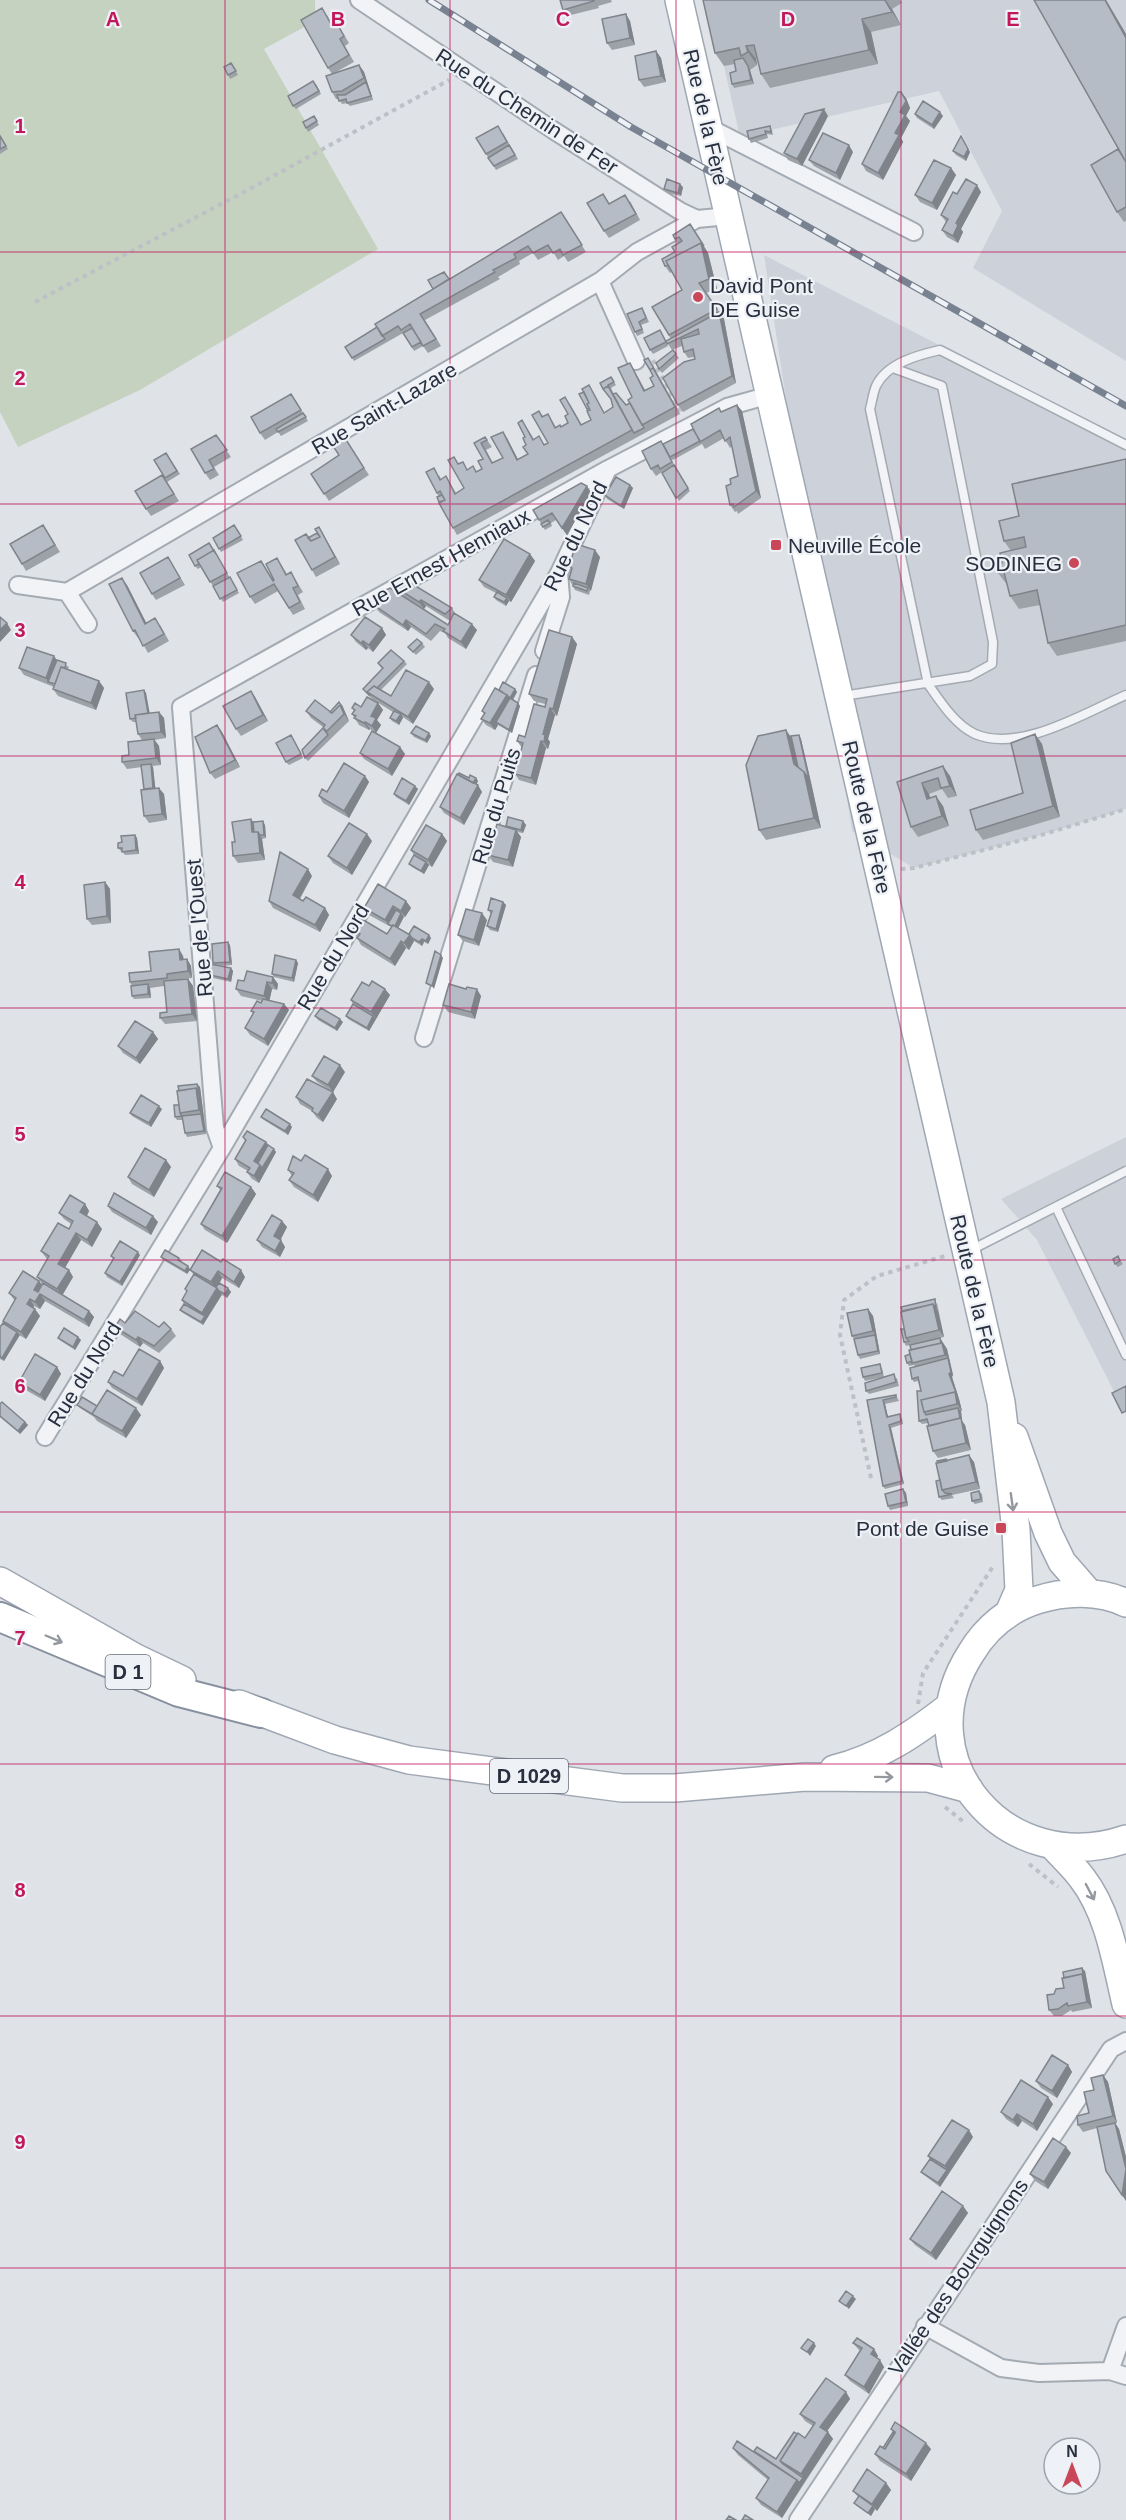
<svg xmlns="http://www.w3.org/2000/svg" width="1126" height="2520" viewBox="0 0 1126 2520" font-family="Helvetica,sans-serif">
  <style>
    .built { fill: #cdd2da }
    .green { fill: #c5d2c0 }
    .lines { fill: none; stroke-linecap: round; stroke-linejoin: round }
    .service-casing { stroke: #a4aab2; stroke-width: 11 }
    .minor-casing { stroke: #a4aab2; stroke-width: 20 }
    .primary-casing { stroke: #9fa7b3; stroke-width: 30 }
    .trunk-casing { stroke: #87909e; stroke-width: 32 }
    .path { stroke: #bdc0c6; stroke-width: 4; stroke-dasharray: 4.5 4.5; stroke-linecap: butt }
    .service { stroke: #f2f3f6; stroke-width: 8 }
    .minor { stroke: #f2f3f6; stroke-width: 16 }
    .primary { stroke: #fff; stroke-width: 27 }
    .trunk { stroke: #fff; stroke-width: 28 }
    .rail-casing { stroke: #798291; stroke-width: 7 }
    .rail { stroke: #eef1f6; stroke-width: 4.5; stroke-dasharray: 14; stroke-linecap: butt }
    .wall { fill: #9da2a9 }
    .shaded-wall { fill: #7f848a }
    .building { fill: #b6bcc5; stroke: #7f848a; stroke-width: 1.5 }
    .oneway { stroke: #94989f }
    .grid { fill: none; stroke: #c2185b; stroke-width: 1.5; stroke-opacity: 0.55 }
    .poi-dot { fill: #ca475a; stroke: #eef1f6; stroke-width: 2 }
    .labels { text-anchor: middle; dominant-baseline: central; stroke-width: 4.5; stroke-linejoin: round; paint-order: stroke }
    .shield { fill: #eef1f6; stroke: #636a76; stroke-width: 1.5 }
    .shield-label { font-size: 20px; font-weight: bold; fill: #28303f }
    .street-label { font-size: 21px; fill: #28303f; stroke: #eef1f6 }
    .poi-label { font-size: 21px; fill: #28303f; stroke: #eef1f6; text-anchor: start }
    .grid-label { font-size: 20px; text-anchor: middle; font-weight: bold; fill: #c2185b; stroke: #eef1f6; stroke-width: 4.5; stroke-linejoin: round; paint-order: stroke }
  </style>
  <rect width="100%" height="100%" fill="#dfe3e8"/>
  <!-- built -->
  <path class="built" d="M709 0H1126V361L973 268 1002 211 939 91 740 137Z
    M764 255 1126 441V809L1038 836 914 868 852 831Z
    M1126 1137V1415L1037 1240 1001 1199Z"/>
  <!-- green -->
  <path class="green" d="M0 0H315V21L264 49 378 249 140 390 18 447 0 412Z"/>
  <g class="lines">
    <defs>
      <path id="service" d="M1126 445 940 350C918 355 887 363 876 386 873 393 872 402 870 409L928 684C940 701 955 725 975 734 1020 753 1084 713 1126 695
        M843 696 970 676 992 664 993 642 942 386 893 368
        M1056 1207 1126 1355
        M971 1250 1126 1171"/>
      <path id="minor" d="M359 0 553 130 680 211 697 219
        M708 127 914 232
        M600 281 636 361
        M18 585 67 592 88 624
        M67 592 600 281 637 252 697 219 729 216
        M544 651 561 597 559 573
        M424 1038 536 675
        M222 1148 215 1128 181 707 608 469 727 407 770 395
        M45 1437 222 1148 559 573 608 469
        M925 2326 1001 2368 1039 2373 1110 2371 1126 2376
        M1110 2371 1126 2326
        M798 2520 1111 2049 1126 2041"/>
      <path id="primary" d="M679 0 1001 1402 1016 1530 1019 1590 1009 1613
        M1014 1437 1048 1533 1062 1562 1089 1593
        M0 1581 136 1658 182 1680
        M1126 1603C1099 1590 1065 1591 1037 1600 1009 1609 986 1628 971 1653 902 1760 1007 1880 1126 1839
        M239 1704 335 1740 409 1760 622 1788H675L805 1777 928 1778 969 1789
        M834 1769C879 1758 914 1734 950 1706
        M1054 1847C1063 1857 1074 1867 1082 1878 1109 1913 1116 1962 1126 2004"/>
      <path id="trunk" d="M0 1617 179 1692 261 1713"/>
    </defs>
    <!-- service casing -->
    <use href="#service" class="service-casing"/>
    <!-- minor casing -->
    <use href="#minor" class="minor-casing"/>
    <!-- primary casing -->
    <use href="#primary" class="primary-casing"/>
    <!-- trunk casing -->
    <use href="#trunk" class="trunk-casing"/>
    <!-- path -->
    <path class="path" d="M35 302 246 191 449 80
      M653 360 682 414
      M901 869 914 868 1038 836 1126 809
      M871 1478 840 1335 844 1300 877 1276 945 1256
      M918 1704 923 1673 994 1565
      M945 1807 965 1823
      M1029 1864 1058 1887"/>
    <!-- service -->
    <use href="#service" class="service"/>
    <!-- minor -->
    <use href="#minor" class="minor"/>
    <!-- primary -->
    <use href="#primary" class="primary"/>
    <!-- trunk -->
    <use href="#trunk" class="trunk"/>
    <defs>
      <path id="rail" d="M429 0 631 127 1126 406"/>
    </defs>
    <!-- rail casing -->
    <use href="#rail" class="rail-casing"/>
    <!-- rail -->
    <use href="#rail" class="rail"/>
  </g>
  <!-- wall -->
  <path class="wall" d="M560 0H611L612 2 598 6 599 8 567 16 563 10Z
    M703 0H900L902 3 892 9 901 25 871 32 878 64 770 88 761 74 758 59H756L757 65 750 70 754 84 734 88 732 84 736 71 735 64 724 66 715 53Z
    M1034 0H1106L1126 34V221L1124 222 1117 212 1118 149Z
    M327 15 332 24 340 28 349 43 345 46 354 62 336 72 359 65 364 72 373 100 350 106 347 103 342 104 339 99H336L332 92V74L328 68Z
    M630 21 635 45 612 50 607 43Z
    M656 51 661 58 666 82 644 87 639 80Z
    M231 63 238 75 230 79 228 75Z
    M316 84 321 94 296 109 293 106Z
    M901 92 906 98 910 108 906 116 910 121 901 138 903 142 883 180 866 171 862 164Z
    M915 114 943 116 934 129 917 118Z
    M314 116 319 125 308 132 303 122Z
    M828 116 802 166 788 160 784 153Z
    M770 126 772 130 773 135 767 134 768 138 751 143 749 139Z
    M503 133 518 159 496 170 486 154Z
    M0 135 8 149 0 154Z
    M963 140 970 152 966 161 956 155 953 151Z
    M853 152 840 180 814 166 809 160Z
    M951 168 956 175 937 210 920 202 915 195Z
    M683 187 681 196 667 193 664 189Z
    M981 192 961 229 963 232 958 243 947 237 942 230 946 222 941 215 957 194Z
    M630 201 640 220 609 238 604 231Z
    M565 218 586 252 568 262 564 256 558 260 553 252 538 260 533 253 519 261 520 264 498 277 500 279 425 320 441 346 428 353 423 346 414 351 403 333 354 361 345 347 377 327 449 279Z
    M690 224 708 253 717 289 706 293 724 319 736 383 683 412 678 405 695 359 694 357 688 358 684 352 682 346 672 350 666 341 671 339 652 307 682 290 672 272 670 273 665 266 675 252 678 244 673 235Z
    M644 311 649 322 641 325 644 333 637 336 627 314Z
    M662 333 668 346 653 354 650 350Z
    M673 350 679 358 662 373 659 369Z
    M650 361 680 414 457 535 453 528 437 493 439 475 441 479 446 476 456 493 464 488 454 457 459 464 468 469 477 472 482 469 483 459 474 443 485 437 492 447 486 450 493 463 503 458 507 438 518 460 528 454 522 420 534 439 545 445 548 443 539 411 543 416 548 414 556 427H561L568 423V414L570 404 582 425 591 420 587 409 593 392 604 413 613 407 611 400 603 389 611 377 616 385 611 388 614 394 626 405 630 403 632 397 630 363 645 390 654 386Z
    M296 401 308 421 281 436 278 432 265 440 260 433Z
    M737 405 742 411 761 498 738 514 737 511 735 512 730 505 731 484 738 476 732 446 730 448 724 438 705 449 702 444 673 460 671 459 690 491 679 501 662 472 656 476 651 469 663 444 693 429 719 408 722 412Z
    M216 435 231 457 214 467 219 475 210 480 205 473Z
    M343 435 369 475 329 501 311 474 339 455Z
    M166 453 180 474 167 482 179 501 151 516 146 509 162 475Z
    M1126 459V641L1057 656 1048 643 1040 605 1019 609 1010 596 1008 586 998 573 1011 551 1004 541 1019 516Z
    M630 485 633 488 624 509 607 499 605 495Z
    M587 486 591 493 567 535 556 520 551 523 552 526 545 530 533 510Z
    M43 525 60 552 26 571 22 564Z
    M234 525 243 540 221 552 213 538Z
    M319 527 340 564 316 577 312 570 308 538 317 533Z
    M209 543 239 593 223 602 201 567 198 569 195 566Z
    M530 554 535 561 511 602 509 601 506 606 496 600 494 597 496 593 484 587 479 580Z
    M168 557 185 585 156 600 152 594Z
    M600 557 589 595 575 590 569 579 572 570 569 566Z
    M277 558 287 574 291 572 303 592 298 595 305 609 293 615 278 591 255 604 250 597 261 561 274 581V580Z
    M127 585 146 623 160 625 169 641 148 653 139 637 138 638 133 631Z
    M398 589 452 608 456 615 477 630 466 649 448 638 445 633 440 631 431 641 411 627 408 631 379 612 374 605 381 596 379 593 448 625 450 621 426 606 424 609 403 596Z
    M382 628 386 635 373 652 368 648 366 650 356 642 351 635Z
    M572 637 577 644 557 716 555 715 548 739 550 742 548 749 546 748 536 785 519 780 515 774 522 748 517 741 525 737 545 707V704L534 701 529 694Z
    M422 643 425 647 416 655 408 647Z
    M57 660 69 667 68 669 99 681 104 688 96 710 58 696 53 689 54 687 24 675 19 668Z
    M404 661 407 664 381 690 391 696 434 689 413 724 403 717 399 725 392 721 390 718 393 712 372 699 363 689 382 669 378 663Z
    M515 689 517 692 513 700 518 703 520 706 512 733 498 725 495 730 486 725 481 719 484 714 482 711 499 690Z
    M144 690 146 693 149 713 159 712 164 718 166 738 154 740 159 746 161 765 152 766 153 767 155 788 164 794 167 820 149 823 144 816 143 789 142 767 127 769 122 762 142 740 138 734 136 722H133L130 719Z
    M251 691 255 697 268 721 241 736 236 729Z
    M378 703 383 710 377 720 381 725 376 733 400 747 405 754 392 776 364 759 360 753 375 732 370 729 369 730 359 725 352 714 354 711 352 708Z
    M342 705 349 721 308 761 305 758 323 727 311 718 306 711 330 712Z
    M217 725 222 732 240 767 215 779 210 773Z
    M411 733 431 736 427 743 414 737Z
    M1035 734 1042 744 1060 817 983 840 976 830 1023 793Z
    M791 736 801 739 821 828 766 840 759 830Z
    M293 739 303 758 289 765 286 762Z
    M365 776 369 782 349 818 323 803 319 796Z
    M950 776 957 796 948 798 942 789 929 794 930 798 943 806 949 826 918 837 911 827 897 782Z
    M469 778H476L478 781 476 784 482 792 464 825 444 813 440 807Z
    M415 786 418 789 409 805 396 797 394 794Z
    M523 821 526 825 523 833 517 832 521 837 513 867 493 862 488 855 507 827 506 826Z
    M253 822 265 825 266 838 262 839 265 860 238 863 233 856 235 842Z
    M442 834 447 841 432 867 429 865 424 874 412 867 409 864 414 855 411 850Z
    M135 835 137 838 139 854 125 855 122 851H121L118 848 122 842Z
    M372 841 352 875 333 863 328 856Z
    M312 876 300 899 303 901 325 908 329 915 320 932 273 908 269 901Z
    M105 882 110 889 111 923 92 925 87 919Z
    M406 901 411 908 405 917 403 916 398 928 409 934 429 935 431 938 428 944 424 942 422 946 414 941 409 950 406 948 395 966 361 945 357 938 358 936 353 929 387 934 391 927 369 915 364 908Z
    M503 902 506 905 498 932 490 930 487 926 491 914 488 910Z
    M487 920 479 946 463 941 458 935Z
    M230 945 232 965 222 966 231 968 233 971 231 982 208 977 206 974 214 965 213 963Z
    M179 949 183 956 184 960 187 959 191 966 192 978 171 980 188 979 193 986 197 1021 165 1024 160 1018 167 1012 164 986 150 988 151 998 134 999 132 996V986L130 982 151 971Z
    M296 960 298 963 294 982 274 977 272 974Z
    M273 977 278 984 277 990 272 989 269 1001 284 1004 289 1010 268 1046 250 1035 245 1028 253 1014 251 1011 261 1003 262 1001 241 996 236 989 244 981Z
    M369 986 390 995 369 1031 348 1019 346 1016 353 1004 351 1000Z
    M467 989 481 996 475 1019 448 1012 443 1005Z
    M315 1016 343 1022 337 1031 318 1020Z
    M153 1032 158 1039 140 1064 123 1053 118 1046Z
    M345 1072 333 1092 317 1082 312 1076Z
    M197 1084 200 1087 206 1134 187 1137 185 1133 183 1120H177L175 1117 179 1105Z
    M296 1097 337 1099 323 1122 317 1118 312 1111 300 1104Z
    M162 1109 151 1127 132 1116 130 1113Z
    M261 1117 292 1127 288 1135 264 1120Z
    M243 1137 266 1142 276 1152 259 1183 252 1179 247 1172 248 1171 239 1166 235 1159 245 1141Z
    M166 1160 171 1167 154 1197 132 1184 128 1177Z
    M301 1161 332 1176 318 1202 294 1187 289 1180 292 1176 288 1170Z
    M217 1186 251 1187 256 1194 227 1243 205 1230 201 1224 220 1190Z
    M85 1204 89 1211 87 1216 102 1229 92 1247 81 1240 65 1268 69 1270 73 1277 62 1295 89 1311 94 1317 89 1327 45 1301 40 1309 34 1306 33 1308 40 1316 26 1339 19 1335 4 1361 0 1359V1327L5 1325 3 1321 15 1301 9 1293 42 1285V1284L37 1277 47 1259 41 1251 69 1229 71 1224 64 1219 59 1213Z
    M108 1206 158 1222 151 1235 112 1212Z
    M282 1221 287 1227 280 1240 285 1247 280 1257 262 1247 257 1240Z
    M202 1250 245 1277 239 1288 222 1278 220 1283 228 1288 231 1292 227 1298 222 1295 203 1325 183 1313 180 1310 184 1304 182 1300 187 1292 185 1289 194 1275 190 1270 187 1274 163 1260 161 1257 179 1258 182 1261 181 1262 188 1266 190 1269Z
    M140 1255 122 1286 107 1277 105 1273 113 1259 111 1256Z
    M1120 1260 1123 1264 1118 1267 1115 1264Z
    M937 1303 944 1337 906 1346 904 1342V1329Z
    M868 1309 873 1316 880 1354 860 1359 858 1355 854 1339 852 1336Z
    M125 1323 159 1327 171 1329 176 1336 159 1353 143 1343 140 1347 120 1334 115 1327Z
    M78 1337 81 1340 75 1350 61 1341 58 1338Z
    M940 1338 947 1349 953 1375 952 1377 959 1399 962 1411H961L962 1421 965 1425 971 1450 938 1458 933 1451 928 1423 922 1424 919 1421 921 1391 918 1381 914 1382 912 1379 915 1366 914 1365 909 1366 907 1363 910 1354Z
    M160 1361 164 1368 142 1406 112 1388 108 1382Z
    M57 1367 61 1374 45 1401 24 1389 19 1382Z
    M882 1368 884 1377 865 1381 863 1377Z
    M897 1378 899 1386 869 1394 866 1391Z
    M896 1395 899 1401 885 1404 888 1417 902 1418 903 1424 891 1428 904 1484 885 1489 883 1486 867 1400Z
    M0 1404 25 1422 28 1425 20 1434 0 1417Z
    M77 1405 97 1406 141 1415 126 1438 97 1421 94 1417 80 1408Z
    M946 1459 948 1460 974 1462 980 1489 952 1495 954 1498 942 1500 939 1497 940 1480Z
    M903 1489 906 1493 908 1506 890 1510 888 1506Z
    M979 1491 982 1494 983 1502 975 1504 972 1501Z
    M1085 1971 1092 2008 1072 2012 1071 2010 1062 2016H1054L1049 2010 1054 1994 1064 1988V1978Z
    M1068 2065 1072 2072 1057 2098 1041 2088 1036 2081Z
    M1103 2075 1108 2082 1117 2123H1115L1119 2129 1126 2157V2201L1097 2128 1083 2132 1078 2125 1089 2113 1094 2090Z
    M1053 2104 1037 2131 1022 2121 1018 2127 1006 2119 1001 2112Z
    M973 2137 940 2187 924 2175 921 2172 930 2159 928 2156Z
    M1071 2153 1048 2189 1035 2181 1030 2174Z
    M963 2206 968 2213 936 2260 915 2245 910 2239Z
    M853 2343 874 2349 878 2356 877 2358 884 2367 869 2394 850 2381 845 2375 860 2351 858 2349Z
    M846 2392 850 2399 827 2431 833 2439 782 2518 761 2505 756 2498 768 2480 738 2455 733 2448 776 2459 805 2438 813 2426 805 2421 800 2414Z
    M891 2429 931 2449 911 2481 880 2461 875 2454 883 2448 893 2432Z
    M886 2483 891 2490 877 2511 875 2509 871 2516 857 2506 854 2503 858 2497 853 2491Z"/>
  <!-- shaded-wall -->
  <path class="shaded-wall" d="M885 0 892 9 901 25 892 12Z
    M1105 0H1106L1126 34V38Z
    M626 14 630 21 635 45 630 38Z
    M862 19 871 32 878 64 869 50Z
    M746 46 756 59 757 65 748 52Z
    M656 51 661 58 666 82 661 76Z
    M359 65 364 72 373 100 371 96Z
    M748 66 750 70 754 84 751 80Z
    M901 92 906 98 910 108 906 116 910 121 901 138 903 142 883 180 878 173 895 133 900 112Z
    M824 109 828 116 802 166 797 159Z
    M940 112 943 116 934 129 932 125Z
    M963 140 970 152 966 161 964 157Z
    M849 145 853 152 840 180 836 173Z
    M951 168 956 175 937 210 932 203Z
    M680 184 683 187 681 196 678 193Z
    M977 185 981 192 961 229 963 232 958 243 953 236 956 223Z
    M690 224 708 253 717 289 709 279Z
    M719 312 724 319 736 383 732 376Z
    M648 358 658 375 680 414 675 407Z
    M630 363 634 370 649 398 644 391Z
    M737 405 742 411 761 498 756 491Z
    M503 432 507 438 522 467 517 460Z
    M630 485 633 488 624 509 621 506Z
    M587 486 591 493 567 535 562 528Z
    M319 527 323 534 340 564 335 557Z
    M595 550 600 557 591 591 586 584Z
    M530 554 535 561 511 602 506 595Z
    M122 578 127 585 150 630 145 624Z
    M507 598 509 601 506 606 504 602Z
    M421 600 426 606 424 609 419 602Z
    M406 620 411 627 408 631 403 625Z
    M7 623 11 630 0 642V630Z
    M472 624 477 630 466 649 461 642Z
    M382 628 386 635 373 652 369 645Z
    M572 637 577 644 557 716 553 709Z
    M363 641 368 648 366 650 361 643Z
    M54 656 59 663 48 682 46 678Z
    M99 681 104 688 96 710 91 703Z
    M429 682 434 689 413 724 408 717Z
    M515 689 517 692 499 724 496 722 498 725 495 730 490 723 507 695Z
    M144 690 146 693 151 720 148 717Z
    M251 691 255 697 268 721 263 715Z
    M339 702 342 705 349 721 344 714Z
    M378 703 383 710 377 720 381 725 376 733 372 726 371 716Z
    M518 703 520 706 512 733 509 730Z
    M550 708 555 715 548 739 550 742 548 749 544 742 543 734Z
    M159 712 164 718 166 738 161 732Z
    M401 714 403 718 399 725 396 721Z
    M365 722 370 729 369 730 364 723Z
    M217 725 222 732 240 767 235 760Z
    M786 730 793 740 801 773 794 764Z
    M429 733 431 736 427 743 425 740Z
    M1035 734 1042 744 1060 817 1053 806Z
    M799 735 801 739 811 782 809 779Z
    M154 739 159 746 161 765 156 758Z
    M541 741 546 748 536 785 531 778Z
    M400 747 405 754 392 776 388 769Z
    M151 764 153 767 156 793 153 789Z
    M943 766 950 776 957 796 950 786Z
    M804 772 811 782 821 828 814 818Z
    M365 776 369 782 349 818 344 811Z
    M476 778 478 781 475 788 472 784Z
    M922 783 929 794 934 809 927 799Z
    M478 785 482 792 464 825 460 818Z
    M415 786 418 789 409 805 406 801Z
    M159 788 164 794 167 820 162 814Z
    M936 796 943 806 949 826 942 816Z
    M251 819 256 826 255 836 252 832Z
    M263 821 265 825 266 838 264 835Z
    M523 821 526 825 523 833 521 830Z
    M516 830 521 837 513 867 508 860Z
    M258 832 262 839 265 860 260 853Z
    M367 834 372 841 352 875 347 868Z
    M442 834 447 841 432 867 428 860Z
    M135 835 137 838 139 854 136 850Z
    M426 862 429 865 424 874 421 871Z
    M308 869 312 876 298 901 293 895Z
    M105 882 110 889 111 923 107 916Z
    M406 901 411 908 405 917 401 911Z
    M503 902 506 905 498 932 496 929Z
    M393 906 398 913 388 924 385 920Z
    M325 908 329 915 320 932 315 925Z
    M401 913 404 917 393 938 391 935Z
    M482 913 487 920 479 946 474 940Z
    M410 935 414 941 409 950 404 943Z
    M429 935 431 938 428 944 426 941Z
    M422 939 424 942 422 946 419 942Z
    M401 941 406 948 395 966 390 959Z
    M228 942 230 945 232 965 230 962Z
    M179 949 183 956 185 967 180 960Z
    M441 955 443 958 434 989 432 986Z
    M187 959 191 966 192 978 188 971Z
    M296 960 298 963 294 982 292 978Z
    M231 968 233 971 231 982 228 979Z
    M273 977 278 984 277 990 272 983Z
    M188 979 193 986 197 1021 192 1014Z
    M267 982 272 989 269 1003 264 996Z
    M148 984 150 988 151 998 148 994Z
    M385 989 390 995 376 1019 371 1012Z
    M477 989 481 996 475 1019 471 1012Z
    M284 1004 289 1010 268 1046 264 1039Z
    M373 1016 376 1019 369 1031 367 1028Z
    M340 1019 343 1022 337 1031 335 1028Z
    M153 1032 158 1039 140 1064 136 1058Z
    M340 1065 345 1072 333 1092 328 1085Z
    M197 1084 200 1087 206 1134 204 1131 201 1114 199 1110 196 1088Z
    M333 1092 337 1099 323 1122 318 1115Z
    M159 1106 162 1109 151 1127 149 1123Z
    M290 1124 292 1127 288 1135 285 1131Z
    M266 1142 271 1149H274L276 1152 259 1183 254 1176V1161Z
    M166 1160 171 1167 154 1197 149 1190Z
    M328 1169 332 1176 318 1202 313 1195Z
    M251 1187 256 1194 227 1243 222 1236Z
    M85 1204 89 1211 85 1219 80 1212Z
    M153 1216 158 1222 151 1235 146 1228Z
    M282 1221 287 1227 279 1243 274 1236Z
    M97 1222 102 1229 92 1247 87 1240Z
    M76 1233 81 1240 63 1271 58 1264Z
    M281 1240 285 1247 280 1257 275 1251Z
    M138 1252 140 1255 122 1286 120 1282Z
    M188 1266 190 1270 187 1274 185 1271Z
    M69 1270 73 1277 62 1296 57 1289Z
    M241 1270 245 1277 239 1288 234 1282Z
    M218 1271 222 1278 216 1289 211 1282Z
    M39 1281 44 1287 38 1296 34 1290Z
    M217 1288 222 1294 203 1325 201 1322 205 1316 202 1313Z
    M228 1288 231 1292 227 1298 225 1294Z
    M40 1294 45 1301 40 1309 35 1302Z
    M30 1299 34 1306 31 1310 27 1304Z
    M933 1304 938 1311 944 1337 939 1330Z
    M35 1309 40 1316 26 1339 21 1332Z
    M868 1309 873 1316 880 1354 878 1351 875 1335 873 1331Z
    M89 1311 94 1317 89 1327 84 1320Z
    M17 1332 20 1335 4 1361 2 1358Z
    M78 1337 81 1340 75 1350 73 1347Z
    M138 1337 143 1343 140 1347 136 1340Z
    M940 1338 947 1349 953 1375 952 1377 959 1399 962 1411 957 1404 949 1374 948 1358 945 1355Z
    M160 1361 164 1368 142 1406 137 1399Z
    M57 1367 61 1374 45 1401 40 1395Z
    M883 1400 885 1404 889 1421 887 1417Z
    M136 1408 141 1415 126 1438 122 1431Z
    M958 1408 961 1411 962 1421 965 1425 971 1450 966 1443Z
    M25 1422 28 1425 20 1434 18 1431Z
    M889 1425 891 1428 904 1484 902 1481Z
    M969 1455 974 1462 980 1489 976 1482Z
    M903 1489 906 1493 908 1506 906 1502Z
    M1082 1968 1085 1971 1092 2008 1087 2002 1082 1974Z
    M1068 2065 1072 2072 1057 2098 1052 2091Z
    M1103 2075 1108 2082 1117 2123 1113 2116Z
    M1048 2097 1053 2104 1037 2131 1033 2124Z
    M1017 2114 1022 2121 1018 2127 1013 2120Z
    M1115 2123 1119 2129 1126 2157V2169Z
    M969 2130 973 2137 940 2187 938 2183 947 2170 945 2166Z
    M1066 2147 1071 2153 1048 2189 1044 2182Z
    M1126 2173V2201L1122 2195Z
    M963 2206 968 2213 936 2260 931 2253Z
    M853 2296 856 2299 849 2309 846 2306Z
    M814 2343 816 2346 810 2356 807 2352Z
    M874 2349 878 2356 875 2361 871 2354Z
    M880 2360 884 2367 869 2394 864 2387Z
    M846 2392 850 2399 825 2434 820 2427Z
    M828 2432 833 2439 805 2481 801 2474Z
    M926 2443 931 2449 911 2481 906 2474Z
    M803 2478 805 2481 782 2518 777 2512 797 2480Z
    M886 2483 891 2490 877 2511 872 2504Z
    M873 2506 875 2509 871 2516 868 2513Z"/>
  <!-- building -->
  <path class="building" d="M560 0H594V1L563 10Z
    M703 0H885L892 12 862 19 869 50 761 74 754 45 746 46 748 52 741 56 739 48 715 53Z
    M1034 0H1105L1126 38V162Z
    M322 8 331 24 336 22 344 36 340 39 349 55 328 68 301 20Z
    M626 14 630 38 607 43 602 19Z
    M656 51 661 76 639 80 635 56Z
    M743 58 748 66 751 80 732 84 730 73 736 71 734 60Z
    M231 63 236 71 228 75 224 67Z
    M359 65 364 78 342 91 332 92 326 76Z
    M313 81 319 91 293 106 288 96Z
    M366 82 371 96 347 103 346 99 339 101 337 95H345Z
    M898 92H901L906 101 900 112 905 115 895 133 899 135 878 173 862 164Z
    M923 101 940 112 932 125 915 114Z
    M824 109 797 159 784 153 805 114Z
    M314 116 317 121 306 128 303 122Z
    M498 126 507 142 486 154 476 138Z
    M770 126 771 132 765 131 766 134 749 139 747 131Z
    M823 133 849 145 836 173 809 160Z
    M0 136 6 146 0 149Z
    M961 136 968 149 964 157 953 151Z
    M509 145 515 155 494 166 488 158Z
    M1118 149 1126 162V207L1117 212 1091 165Z
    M934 160 951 168 932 203 915 195Z
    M667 179 680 184 678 193 664 189Z
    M966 179 977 185 956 223 958 225 953 236 942 230 948 219 941 215 953 192 957 194Z
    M603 194 609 204 625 195 636 214 604 231 587 203Z
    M561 212 582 245 563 255 560 249 553 253 548 245 533 253 528 246 514 254 516 258 493 270 495 272 420 314 436 339 423 346 410 324 401 330 398 326 382 336 375 324Z
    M690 224 704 246 701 243 666 261 668 265 665 266 662 259 675 252 672 247 682 241 679 237 675 239 673 235Z
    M701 243 709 279 699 283 717 309 669 335 652 307 682 290 666 261Z
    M444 272 449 279 433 289 428 280Z
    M642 308 646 318 639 322 642 329 635 332 627 314Z
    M719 312 732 376 678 405 663 378 684 362 695 359 693 349 684 352 681 339 699 334 698 329 667 344 666 341Z
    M377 327 385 339 352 358 345 347Z
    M412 328 421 342 412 347 403 333Z
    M660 330 666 342 650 350 644 338Z
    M673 350 676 354 659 369 656 363Z
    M648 358 656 372 653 368 650 370 644 360Z
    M630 363 644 391 654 386 650 378 653 376 650 370 653 368 675 407 642 425 628 400 632 397 618 368Z
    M611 377 614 382 608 385 610 389 608 386 603 389 600 383Z
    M589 385 604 413 613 407 611 399 603 389 608 386 632 430 453 528 439 503 445 500 440 491 437 493 426 472 434 468 440 480 446 476 455 494 464 488 448 460 454 457 458 464 463 462 467 470 473 466 476 472 482 469 478 461 483 459 474 443 485 437 487 440 481 443 492 463 503 458 491 437 503 432 517 460 528 454 523 447 526 445 523 438 525 437 518 423 522 420 533 440 539 436 544 445 548 443 532 415 539 411 542 417 548 414 555 428 560 425 561 427 568 423 565 416 568 414 560 400 565 397 581 425 591 420 587 411 590 410 587 404 589 403 582 389Z
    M584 392 589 403 587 404 589 408 587 409 579 394Z
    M616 393 626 405 630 403 644 428 634 433 613 394Z
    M291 394 301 410 260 433 251 417Z
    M737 405 756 491 734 507 733 504 730 505 726 486 731 484 730 479 738 476 730 437 725 441 720 430 700 442 691 424 719 408 721 412Z
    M303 413 306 417 278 432 276 429Z
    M693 429 700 441 670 457 663 444Z
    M216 435 227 450 209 460 214 469 205 473 191 449Z
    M343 435 364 468 324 494 311 474 339 455 331 443Z
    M661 441 672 462 660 469 658 465 651 469 642 451Z
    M166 453 177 471 165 478 154 460Z
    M1126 459V625L1048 643 1037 590 1010 596 1004 572 998 573 996 565 1002 563 1000 553 1026 547 1024 537 1004 541 999 521 1019 516 1012 484Z
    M674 465 688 488 676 498 662 473Z
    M162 475 174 494 146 509 135 491Z
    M616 477 630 485 621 506 605 495Z
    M581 483 587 486 562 528 552 513 539 520 533 510Z
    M442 495 445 500 439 502 437 497Z
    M548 520 550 523 543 527 541 524Z
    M43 525 55 545 22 564 10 544Z
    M234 525 241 536 219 549 213 538Z
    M319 527 335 557 312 570 295 540 306 534 311 541 320 537 315 529Z
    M317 533 320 537 311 541 308 538Z
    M504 539 530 554 506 595 479 580Z
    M209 543 216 554 214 550 197 560 199 564 195 566 189 555Z
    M576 544 595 550 586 584 569 579 572 568 569 566Z
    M214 550 227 573 210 582 197 560Z
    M168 557 180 578 152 594 140 573Z
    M277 558 286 575 291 572 298 586 293 588 300 602 289 608 274 584 250 597 237 573 261 561 273 581 274 580 266 564Z
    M230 577 237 590 220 599 213 586Z
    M122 578 145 624 155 618 164 634 143 646 135 630 133 631 109 584Z
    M404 579 452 608 445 614 421 600 419 602 398 589Z
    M574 583 588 588 587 591 573 586Z
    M390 588 448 625 454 613 472 624 461 642 443 631 445 629 435 624 426 634 406 620 403 625 374 605 382 594 379 593Z
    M497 592 507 598 504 602 494 597Z
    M0 617 7 623 0 630Z
    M365 617 382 628 369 645 363 641 361 643 351 635Z
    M549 630 572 637 553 709 550 708 543 734 545 735 544 742 541 741 531 778 515 774 523 743 517 741 519 735 525 737 534 704 545 707 547 699 529 694Z
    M417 639 422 643 413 652 408 647Z
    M27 647 54 656 46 678 19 668Z
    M391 650 404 661 377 688 374 686 367 692 370 696 363 689 383 668 378 663Z
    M57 660 66 663 65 668 61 667 55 684 48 682Z
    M61 667 99 681 91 703 53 689Z
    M406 670 429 682 408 717 367 692 374 686 391 696Z
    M503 682 515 689 510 698 507 695 499 690Z
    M495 688 507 695 490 723 481 719 485 713 482 711Z
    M144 690 148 713 135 715 136 718 130 719 126 693Z
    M251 691 263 715 236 729 223 706Z
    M367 697 378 703 371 716 376 718 372 726 365 722 364 723 354 718 356 716 352 714 355 710 352 708 355 703 361 707Z
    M510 698 518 703 509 730 496 722Z
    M315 700 332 713 340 705 344 714 327 731 323 728 325 725 306 711Z
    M339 702 343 709 340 705 332 713 330 712Z
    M394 711 401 714 396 721 390 718Z
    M159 712 161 732 138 734 135 715Z
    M217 725 235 760 210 773 195 737Z
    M416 726 429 733 425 740 411 733Z
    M323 728 328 735 305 758 302 750Z
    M786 730 794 764 804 772 814 818 759 830 746 765 758 736Z
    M372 731 400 747 388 769 360 753Z
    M1035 734 1053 806 976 830 970 810 1023 793 1011 743Z
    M291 735 301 754 286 762 276 743Z
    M799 735 809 779 804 772 798 767 791 736Z
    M154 739 156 758 122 762V756L129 755 128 742Z
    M344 763 365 776 344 811 319 796 322 789 327 792Z
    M151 764 153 788 144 789 141 765Z
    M943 766 950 786 941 788 938 778 922 783 927 799 936 796 942 816 911 827 897 782Z
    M459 773 469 778 470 775 476 778 473 783 458 775Z
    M457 774 478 785 460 818 440 807Z
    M402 778 415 786 406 801 394 794Z
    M159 788 162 814 144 816 141 790Z
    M508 817 523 821 521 830 506 826Z
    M251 819 252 832H258L260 853 233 856 232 842H235L232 822Z
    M263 821 264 835H260L258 832H254L253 822Z
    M349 823 367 834 347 868 328 856Z
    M497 824 516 830 508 860 488 855Z
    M426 825 442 834 428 860 411 850Z
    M135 835 136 850 122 852V848H118V843L122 842 121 836Z
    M280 852 308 869 293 895 303 901 306 897 325 908 315 925 269 901Z
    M414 855 426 862 421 871 409 864Z
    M105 882 107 916 87 919 84 885Z
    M378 884 406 901 401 911 393 906 385 920 364 908Z
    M491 898 503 902 496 929 487 926 492 911 488 910Z
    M466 909 482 913 474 940 458 935Z
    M396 910 401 913 395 926 393 925 392 926 388 924Z
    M360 918 387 934 393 925 410 935 404 943 401 941 390 959 357 938 360 934 353 929Z
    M414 926 429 935 426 941 422 939 419 942 412 938 409 934Z
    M228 942 230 962 213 963 212 944Z
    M179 949 180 960 187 959 188 971 167 974V978L130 982 129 973 151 971 149 952Z
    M435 951 441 955 432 986 426 983Z
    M275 955 296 960 292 978 272 974Z
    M205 963 231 968 228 979 206 974Z
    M247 971 273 977 272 983 267 982 264 996 236 989 238 980 244 981Z
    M188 979 192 1014 160 1018V1013L167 1012 164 981Z
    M372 981 385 989 371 1012 351 1000 362 982 369 986Z
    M148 984V994L132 996 131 986Z
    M449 984 466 989 467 987 477 989 471 1012 443 1005Z
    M263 999 284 1004 264 1039 245 1028 254 1012 251 1011 257 1001 261 1003Z
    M353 1004 373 1016 367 1028 346 1016Z
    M321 1008 340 1019 335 1028 315 1016Z
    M135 1021 153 1032 136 1058 118 1046Z
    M324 1056 340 1065 328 1085 312 1076Z
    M307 1079 333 1092 318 1115 312 1111 313 1108 296 1097Z
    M197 1084 199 1091 196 1088 179 1091 178 1086Z
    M196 1088 199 1110 180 1113 177 1091Z
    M141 1095 159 1106 149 1123 130 1113Z
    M174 1105H179L180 1113 182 1116 175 1117Z
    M266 1109 290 1124 285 1131 261 1117Z
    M201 1114 204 1131 185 1133 182 1116Z
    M247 1131 266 1142 254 1161 260 1165 254 1176 247 1172 250 1168 235 1159 246 1140 243 1137Z
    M268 1145 274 1149 262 1168 258 1163Z
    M145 1148 166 1160 149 1190 128 1177Z
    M305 1155 328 1169 313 1195 289 1180 294 1173 288 1170 293 1156 301 1161Z
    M225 1172 251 1187 222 1236 201 1224 222 1188 217 1186Z
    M114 1193 153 1216 146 1228 108 1206Z
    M70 1195 85 1204 80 1212 97 1222 87 1240 76 1233 58 1264 69 1270 57 1289 37 1277 49 1256 41 1251 58 1223 69 1229 73 1221 59 1213Z
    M272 1215 282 1221 274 1236 281 1240 275 1251 257 1240Z
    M120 1241 138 1252 120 1282 105 1273 114 1258 111 1256Z
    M165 1250 179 1258 178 1260 188 1266 185 1271 161 1257Z
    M202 1250 221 1262 223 1259 241 1270 234 1282 218 1271 211 1282 190 1270Z
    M1118 1256 1120 1261 1115 1264 1113 1259Z
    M23 1271 39 1281 34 1290 38 1292 43 1283 89 1311 84 1320 40 1294 35 1302 30 1299 27 1304 35 1309 21 1332 3 1321 16 1298 9 1293Z
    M194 1274 217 1288 202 1313 182 1300 187 1291 185 1289Z
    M219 1283 228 1288 225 1294 219 1291 216 1287Z
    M935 1299 936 1308 933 1304 902 1311 901 1307Z
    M184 1304 205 1316 201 1322 180 1310Z
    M933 1304 939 1330 906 1338 901 1312Z
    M868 1309 873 1331 852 1336 847 1313Z
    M135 1311 159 1327 164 1322 171 1329 154 1346 138 1337 136 1340 115 1327 120 1319 125 1323Z
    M3 1323 17 1332 2 1358 0 1356V1327Z
    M64 1328 78 1337 73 1347 58 1338Z
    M901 1329H904L906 1338 909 1341 904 1342Z
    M875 1335 878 1351 858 1355 854 1339Z
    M940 1338 941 1343 911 1350 910 1345Z
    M942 1343 945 1355 912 1363 909 1350Z
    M139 1349 160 1361 137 1399 108 1382 114 1371 123 1376Z
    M35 1354 57 1367 40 1395 19 1382Z
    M910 1354 912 1361 907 1363 905 1356Z
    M948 1358 951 1372 949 1374 957 1395 955 1392 921 1400 924 1412 926 1415 958 1408 960 1418 929 1426 927 1419 919 1421 917 1391H921L918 1377 912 1379 910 1368Z
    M880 1364 882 1373 863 1377 861 1368Z
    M894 1374 896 1382 866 1391 865 1383Z
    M1126 1386V1411L1122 1413 1112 1393Z
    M107 1390 136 1408 122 1431 92 1414Z
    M955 1392 957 1404 924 1412 921 1400Z
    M896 1395V1397L883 1400 887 1417 900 1414 901 1421 889 1425 902 1481 883 1486 867 1400Z
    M82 1397 97 1406 92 1414 77 1405Z
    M2 1402 25 1422 18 1431 0 1416V1404Z
    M961 1418 966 1443 933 1451 927 1426Z
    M969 1455 976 1482 942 1490 936 1463Z
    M946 1459 947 1461 938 1463 937 1461Z
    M940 1480 942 1490 945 1493 952 1494 939 1497 936 1481Z
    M903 1489 906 1502 888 1506 885 1494Z
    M979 1491 981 1499 972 1501 971 1493Z
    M1082 1968 1084 1978 1082 1974 1064 1978 1063 1972Z
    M1082 1974 1087 2002 1068 2006 1067 2003 1058 2009 1049 2010 1047 1995 1054 1994 1056 1989 1064 1988 1062 1978Z
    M1052 2055 1068 2065 1052 2091 1036 2081Z
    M1103 2075 1113 2116 1078 2125 1077 2116 1089 2113 1084 2092 1094 2090 1091 2078Z
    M1021 2080 1048 2097 1033 2124 1017 2114 1013 2120 1001 2112Z
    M952 2120 969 2130 945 2166 928 2156Z
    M1115 2123 1126 2169 1122 2195 1106 2171 1097 2127Z
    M1053 2138 1066 2147 1044 2182 1030 2174Z
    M930 2159 947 2170 938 2183 921 2172Z
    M942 2191 963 2206 931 2253 910 2239Z
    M846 2291 853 2296 846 2306 839 2301Z
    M857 2338 874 2349 871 2354 880 2360 864 2387 845 2375 862 2348 853 2343Z
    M808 2339 814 2343 807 2352 801 2348Z
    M826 2378 846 2392 820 2427 828 2432 801 2474 780 2461 798 2433 805 2438 815 2423 800 2414Z
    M895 2422 926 2443 906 2474 875 2454 880 2446 885 2449 895 2432 891 2429Z
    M794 2432 797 2434 780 2461 783 2464 803 2478 799 2483 797 2480 754 2451 757 2447 776 2459Z
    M893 2432 895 2433 885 2449 883 2448Z
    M737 2441 797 2480 777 2512 756 2498 769 2478 733 2448Z
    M867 2469 886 2483 872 2504 853 2491Z
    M859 2496 873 2506 868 2513 854 2503Z
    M745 2515 753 2520H742Z
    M729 2516 736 2520H726Z"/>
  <!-- one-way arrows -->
  <defs><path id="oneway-shaft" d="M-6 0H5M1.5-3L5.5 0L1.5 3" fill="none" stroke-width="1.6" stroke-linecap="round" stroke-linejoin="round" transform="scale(1.5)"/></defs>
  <g class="oneway">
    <use href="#oneway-shaft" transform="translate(1012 1502) rotate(82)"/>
    <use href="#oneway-shaft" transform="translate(54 1639) rotate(23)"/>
    <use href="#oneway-shaft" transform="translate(884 1777) rotate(1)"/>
    <use href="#oneway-shaft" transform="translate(1090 1892) rotate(62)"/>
  </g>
  <!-- grid -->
  <path class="grid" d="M225 0V2520M450 0V2520M676 0V2520M901 0V2520M0 252H1126M0 504H1126M0 756H1126M0 1008H1126M0 1260H1126M0 1512H1126M0 1764H1126M0 2016H1126M0 2268H1126"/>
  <!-- markers -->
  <g class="poi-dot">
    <circle cx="698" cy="297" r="6"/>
    <rect x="770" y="539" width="12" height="12" rx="3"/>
    <circle cx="1074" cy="563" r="6"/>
    <rect x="995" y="1522" width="12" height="12" rx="3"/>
  </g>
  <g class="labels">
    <!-- shield labels -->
    <g class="shield">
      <rect x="105.5" y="1655" width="45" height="34" rx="4.5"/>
      <rect x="490" y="1759" width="78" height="34" rx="4.5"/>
    </g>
    <g class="shield-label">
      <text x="128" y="1672">D 1</text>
      <text x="529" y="1776">D 1029</text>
    </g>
    <!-- street labels -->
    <g class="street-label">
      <text transform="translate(527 111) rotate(33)">Rue du Chemin de Fer</text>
      <text transform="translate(706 117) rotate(77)">Rue de la Fère</text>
      <text transform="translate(384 408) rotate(-30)">Rue Saint-Lazare</text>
      <text transform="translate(575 536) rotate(-64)">Rue du Nord</text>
      <text transform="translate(441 562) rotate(-29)">Rue Ernest Henniaux</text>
      <text transform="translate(496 806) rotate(-73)">Rue du Puits</text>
      <text transform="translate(867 817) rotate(77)">Route de la Fère</text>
      <text transform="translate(199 928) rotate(-95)">Rue de l'Ouest</text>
      <text transform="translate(333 957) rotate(-59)">Rue du Nord</text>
      <text transform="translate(975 1291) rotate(77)">Route de la Fère</text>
      <text transform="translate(84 1374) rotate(-58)">Rue du Nord</text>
      <text transform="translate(958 2277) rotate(-56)">Vallée des Bourguignons</text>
    </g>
    <!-- poi labels -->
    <g class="poi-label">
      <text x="710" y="285">David Pont<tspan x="710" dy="24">DE Guise</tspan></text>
      <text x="788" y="545">Neuville École</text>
      <text x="1062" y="563" text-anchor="end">SODINEG</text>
      <text x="989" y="1528" text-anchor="end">Pont de Guise</text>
    </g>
  </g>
  <g class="grid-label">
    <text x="113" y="26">A</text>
    <text x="338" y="26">B</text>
    <text x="563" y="26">C</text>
    <text x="788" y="26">D</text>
    <text x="1013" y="26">E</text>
    <text x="20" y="133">1</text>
    <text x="20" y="385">2</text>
    <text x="20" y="637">3</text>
    <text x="20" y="889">4</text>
    <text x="20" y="1141">5</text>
    <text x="20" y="1393">6</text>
    <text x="20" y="1645">7</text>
    <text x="20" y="1897">8</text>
    <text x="20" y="2149">9</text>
  </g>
  <!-- north arrow -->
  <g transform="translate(1072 2466)"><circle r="28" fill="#eef1f6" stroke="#9fa4ad" stroke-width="1.5"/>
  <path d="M0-4.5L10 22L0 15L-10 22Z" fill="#ca475a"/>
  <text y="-9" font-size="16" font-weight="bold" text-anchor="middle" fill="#28303f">N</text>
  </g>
</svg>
